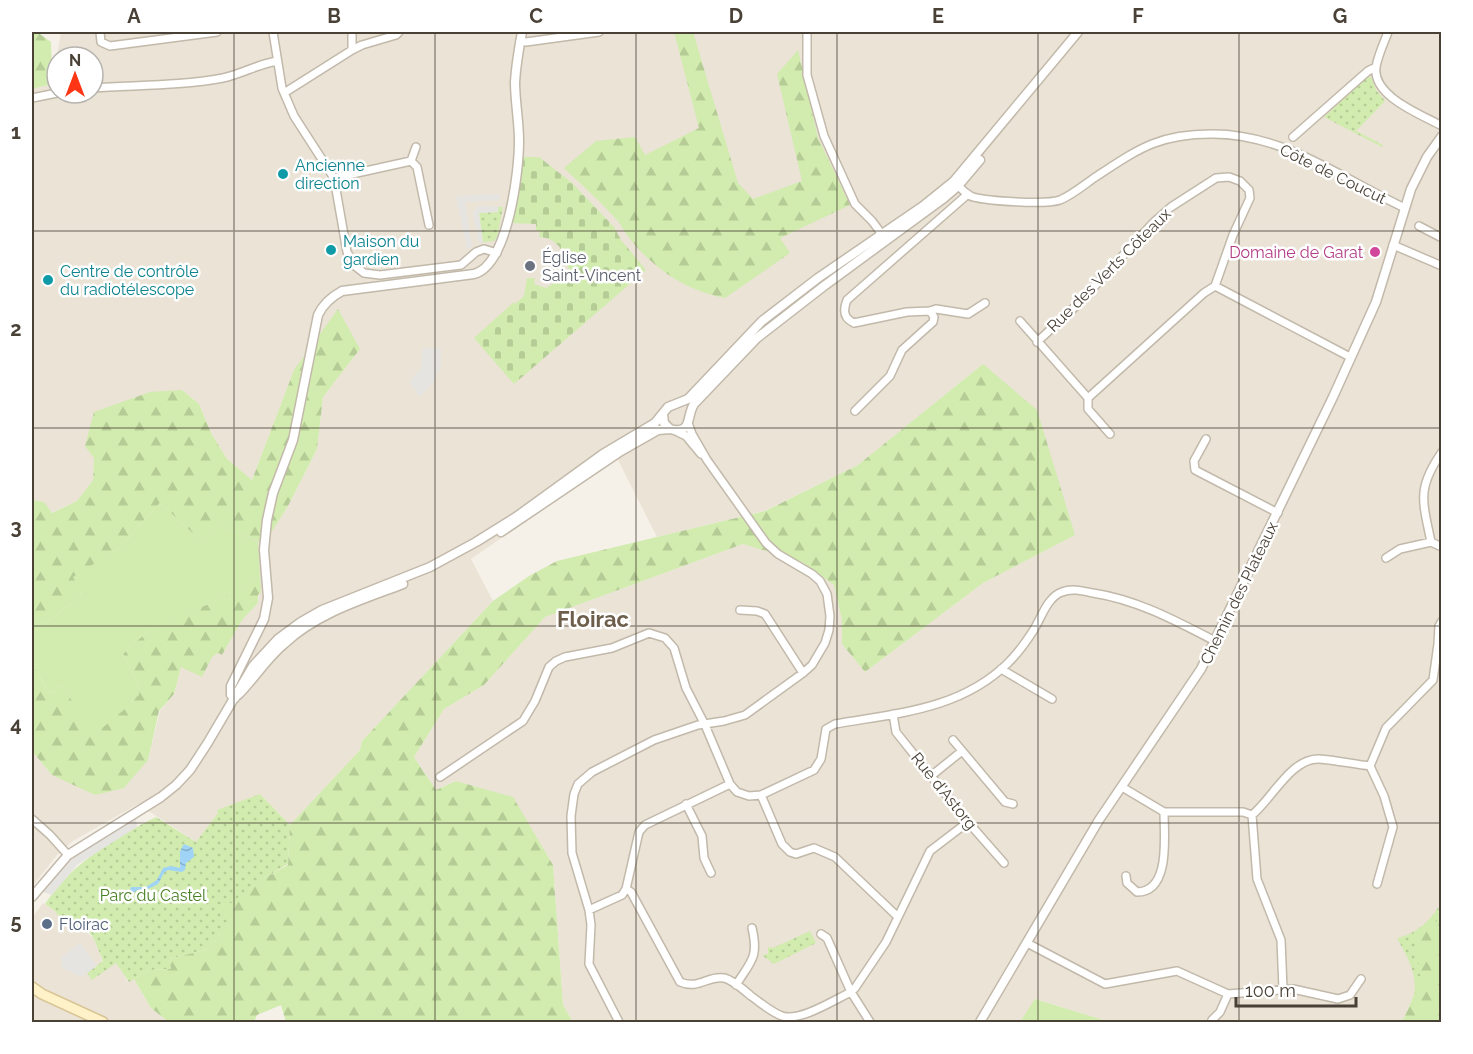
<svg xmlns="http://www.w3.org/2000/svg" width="1473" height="1054" viewBox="0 0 1473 1054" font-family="Raleway,sans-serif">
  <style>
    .residential { fill: #eae3d6; fill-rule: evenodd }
    .grass { fill: url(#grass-dots) }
    .forest { fill: url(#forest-firs) }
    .cemetery { fill: url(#cemetery-stones) }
    .garden { fill: #d1ecae }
    .parking { fill: #e6e4e0 }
    .water { fill: url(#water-waves) }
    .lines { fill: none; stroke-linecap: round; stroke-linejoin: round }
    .minor-casing { stroke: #c2b9aa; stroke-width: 10 }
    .tertiary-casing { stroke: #c2b9aa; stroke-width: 11 }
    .secondary-casing { stroke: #d9c594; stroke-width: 12 }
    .minor { stroke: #fff; stroke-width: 7 }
    .tertiary { stroke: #fff; stroke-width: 8 }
    .secondary { stroke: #fff1c8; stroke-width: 9 }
    .grid { fill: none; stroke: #494136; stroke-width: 1.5; stroke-opacity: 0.55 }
    .culture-dot { fill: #0f9aa8; stroke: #fff; stroke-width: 2 }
    .hotel-dot { fill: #d1479c; stroke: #fff; stroke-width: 2 }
    .worship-dot { fill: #6b7280; stroke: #fff; stroke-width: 2 }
    .service-dot { fill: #5c6f8a; stroke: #fff; stroke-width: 2 }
    .labels { text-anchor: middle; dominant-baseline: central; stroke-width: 5; stroke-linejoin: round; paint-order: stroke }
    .culture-label { font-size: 16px; fill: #0d838f; stroke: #fff; text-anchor: start }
    .street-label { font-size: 16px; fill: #494136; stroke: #fff }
    .hotel-label { font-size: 16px; fill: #b23c85; stroke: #fff; text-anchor: end }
    .worship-label { font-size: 16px; fill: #5b616d; stroke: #fff; text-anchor: start }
    .park-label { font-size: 16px; fill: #488024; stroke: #fff }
    .service-label { font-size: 16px; fill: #4e5e75; stroke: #fff; text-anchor: start }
    .district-label { font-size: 22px; font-weight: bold; fill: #6d5f4c; stroke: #fff }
    .neatline { fill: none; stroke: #494136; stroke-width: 2 }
    .grid-label { font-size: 20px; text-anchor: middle; font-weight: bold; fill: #494136 }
  </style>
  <defs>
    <pattern id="grass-dots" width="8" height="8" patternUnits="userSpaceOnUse" patternTransform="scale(1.5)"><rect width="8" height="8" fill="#d1ecae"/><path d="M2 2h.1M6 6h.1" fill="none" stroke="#b5cc96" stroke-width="1.8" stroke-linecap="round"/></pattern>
    <pattern id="forest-firs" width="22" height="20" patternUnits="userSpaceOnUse" patternTransform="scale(1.5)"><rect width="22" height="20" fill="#d1ecae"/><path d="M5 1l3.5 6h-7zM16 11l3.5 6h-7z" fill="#b5cc96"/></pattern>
    <pattern id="cemetery-stones" width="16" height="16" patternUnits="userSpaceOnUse" patternTransform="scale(1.5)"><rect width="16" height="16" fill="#d1ecae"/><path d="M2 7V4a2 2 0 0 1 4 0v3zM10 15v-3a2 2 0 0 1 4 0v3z" fill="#b5cc96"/></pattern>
    <pattern id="water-waves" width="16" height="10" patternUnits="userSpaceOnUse" patternTransform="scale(1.5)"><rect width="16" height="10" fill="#a0d4f6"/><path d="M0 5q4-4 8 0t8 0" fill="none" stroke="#84aec8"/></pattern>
  </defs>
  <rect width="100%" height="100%" fill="#f5f1e8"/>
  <!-- residential -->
  <path class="residential" d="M61 32H1441L1442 907 1421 979 1404 1018 1398 1022H1110L1036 999 1020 1022H573L563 1005 553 865 513 798 456 781 436 790 414 757 444 709 484 685 545 617 743 544 802 562 834 585 842 620V644L865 672 983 583 1075 535 983 364 858 465 764 511 657 537 617 458 471 559 493 601 362 741 360 750 290 825 260 794 218 813 196 842 138 804 73 841 57 855 32 887V751L52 775 148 760 160 711 174 694 181 667 212 657 218 653 222 655 242 620 258 603 259 593 32 662V632L221 525 264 543 288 506 317 449 323 397 360 349 294 370 252 480 227 459 211 433 199 404 182 390 94 458 93 480 77 501 51 513 44 502 32 500V89L52 84ZM57 57H93V93H57Z
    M43 903 55 911 61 919 82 928 94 939 103 962 88 973 116 962 128 982 134 979 151 1008 169 1022H32V918Z"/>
  <!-- grass -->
  <path class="grass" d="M1367 77H1371L1376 90 1385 101 1356 131 1383 145 1382 147 1324 117Z
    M498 207H503L497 237 494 241 483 242 479 213 498 212Z
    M260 794 290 825 288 864 264 878 231 904 221 905 235 923 219 935 209 949 169 959 171 969 149 970 129 982 116 963 92 980 87 973 103 961 94 939 89 932 61 919 55 911 45 904C71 864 114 838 156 817L196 842 218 813 217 810Z
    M1441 903V1022L1409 1012C1422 980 1411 964 1397 938 1417 934 1431 920 1441 903Z
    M810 931 816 943 774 964 762 955 768 954V947L773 948Z"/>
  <!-- forest -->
  <path class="forest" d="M32 32H37L51 42 52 84 32 89Z
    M674 32H693L738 183 753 199 802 181 777 74 798 50 818 138 850 205 780 238 790 253 725 298C687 291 654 269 630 239 625 233 622 225 617 220 601 202 582 185 564 168L596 141 635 137 645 155 699 128Z
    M338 309 360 349 323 397 317 449 288 506 264 544 221 525 203 543 160 503 118 549 74 577 82 594 69 606 32 632V500L44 502 52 513 77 501 93 480 94 458 85 446 94 412 150 392 182 390 199 404 211 433 227 459 252 480 294 370Z
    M983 364 1037 410 1075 535 983 583 865 672 842 644V620L834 585 802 562 743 544 545 617 484 685 444 709 414 757 436 790 456 781 513 797 553 865 563 1005 573 1022H286L281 1005 257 1015 254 1022H169L151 1008 134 979 149 970 171 969 169 959 209 949 219 935 234 923 220 905 231 903 264 878 288 865 290 825 360 750 362 741 493 601 529 576 557 561 765 511 858 465Z
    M260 576 261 592 258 595V603L242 620 222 655 218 653 212 657 202 677 181 667 174 694 159 711 148 760 124 788 95 795 52 775 32 751V662L50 694 62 685 94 734 131 703 140 689 123 654C147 627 178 617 211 603 228 595 244 585 260 576Z
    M1441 907V1022H1398L1404 1018 1421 979 1413 933 1436 923Z"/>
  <!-- cemetery -->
  <path class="cemetery" d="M523 157H539L572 183 594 206 614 227 621 240 646 270 514 384 474 338 514 302 515 304 524 296 527 278H535L534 284 546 288 571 272 567 266 570 264C562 250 556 237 539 237L540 231H536V224L512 223Z"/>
  <!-- garden -->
  <path class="garden" d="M160 503 203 543 221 525 258 542 260 576C244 585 228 595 211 603 179 617 147 627 123 654L140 689 139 695 131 702 132 703 94 735 62 685 50 694 32 662V632L69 606 82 594 73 577 118 549Z
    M1035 999 1110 1022H1020Z"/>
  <!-- parking -->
  <path class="parking" d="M499 194 500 200 465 202 472 247 467 249 456 196Z
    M478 206 498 207V212L479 213 483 242 479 243 473 213Z
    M423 348H441V366L433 383 420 397 409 382 421 368Z
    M135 813 137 827 77 865 52 895 37 890 59 864Z
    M80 943 97 966 81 977 63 968 61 957Z"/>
  <!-- water -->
  <path class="water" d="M184 844 193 848 194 857 186 863 185 870 182 872 168 870 164 873 158 884 148 889 137 890 128 897 131 887H146L157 880 163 868 171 866 180 868V851Z"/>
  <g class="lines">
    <defs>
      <path id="minor" d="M100 32 101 42 110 46 217 32
        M273 32 282 88 294 116 334 178 347 252 355 266 364 273 380 275 461 265 476 252 484 249 497 253
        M807 32V75L824 136 855 204 872 221 884 237
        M1388 32C1384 43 1378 55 1376 67 1372 96 1420 114 1442 126
        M520 41 526 42 599 32
        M352 50 362 45 396 35 399 32
        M93 88C136 85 181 86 223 78 242 74 258 64 277 61
        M284 93 352 50V32
        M32 98 57 93
        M1293 137 1368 71 1376 67
        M411 161 416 147
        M334 178 411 161 417 167 429 225
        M955 183C961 188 966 195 973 197 988 201 1045 205 1060 200 1072 195 1084 185 1094 178 1137 150 1157 134 1211 134 1283 133 1343 179 1405 208
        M968 194 847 300C843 310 843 318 854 323L907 312 930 311 936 309 968 314 985 303
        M1419 226 1442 238
        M1393 245 1442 266
        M1020 321 1088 398V409L1110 434
        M1037 342 1078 304 1154 222 1171 207 1216 178 1229 177 1240 181 1249 190 1250 198 1233 235 1215 286
        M1088 398 1204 293 1215 286 1350 357
        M855 411 890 376 902 350 933 322 934 317 930 311
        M674 430 686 436 701 454
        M1206 439 1194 461 1195 470 1278 513
        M1442 452C1416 489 1423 502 1431 542L1442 547
        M1386 558 1400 549 1431 542
        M740 610 757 611 765 614 803 673
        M1001 669 1052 699
        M893 714 896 732 968 822 1004 863
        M953 740 1005 802 1013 804
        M1370 766 1386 728 1433 680 1438 644 1439 626 1442 621
        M931 776 962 751
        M440 777 523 721 535 701 549 667 556 661 565 657 612 648 649 633 665 638 674 648 686 688 705 725 730 784 737 792 749 796 761 795 814 770 821 759 826 729 835 724C897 713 960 710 1008 663 1017 654 1026 642 1033 631 1041 619 1047 597 1062 592 1072 588 1083 591 1093 593 1138 600 1176 621 1215 641
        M1122 787 1164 812H1243L1252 815C1272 799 1291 758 1319 759 1335 760 1353 764 1370 766L1384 796 1393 827 1377 884
        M761 795 782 844 790 852 796 854 814 848 835 857 898 917
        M686 804 702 836 704 858 711 873
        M1252 815 1257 879 1281 940 1283 989
        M32 819 50 835 68 855
        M1126 876 1127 883 1137 892C1171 892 1164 835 1164 812
        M626 889 631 892 680 982C699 990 708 975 724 978 733 980 744 990 751 996 761 1003 771 1012 782 1016 800 1022 834 1000 851 992L855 988 886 942 930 851 968 822
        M589 910 622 895 626 889 639 832 645 825 730 784
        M821 934 827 938 851 992 870 1022
        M1027 943 1105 984 1177 971 1228 994 1293 989 1338 999 1350 995 1361 979
        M736 985C751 961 759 958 752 928
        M1212 1020 1220 1012 1228 994
        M619 1022 589 964 591 925 589 910 572 853 571 816 574 794 578 784 592 772 654 740 698 725 724 721 745 715 803 673 812 665 825 643 829 630 830 616 827 594 820 581 812 574 778 554 766 543 707 460 692 434 688 423"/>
      <path id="tertiary" d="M663 414 664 423 670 429C693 435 686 416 694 404L757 338 824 286 944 198 958 186 980 160
        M501 532 621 451 658 430 670 429
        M238 695C254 679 266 659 284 644 317 613 361 600 403 584
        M235 698 231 695V686L264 619 268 598 264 550 267 520 273 493 293 440 318 315C323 304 331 297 342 291L474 274C508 265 519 172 519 141 519 121 515 101 515 82 516 65 519 48 522 32
        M32 897 68 855 161 797 176 785 190 770 207 744 253 666 278 639 301 622 322 610 430 567 476 542 516 517 603 454 655 423 668 407 688 399 762 321 818 278 923 206 954 181 1078 32
        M980 1022 1099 820 1201 669 1333 397 1376 302 1411 189 1427 157 1442 136"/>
      <path id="secondary" d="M32 987 42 994 103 1022"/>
    </defs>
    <!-- minor casing -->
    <use href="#minor" class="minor-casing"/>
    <!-- tertiary casing -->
    <use href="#tertiary" class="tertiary-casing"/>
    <!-- secondary casing -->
    <use href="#secondary" class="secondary-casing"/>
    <!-- minor -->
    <use href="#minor" class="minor"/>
    <!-- tertiary -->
    <use href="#tertiary" class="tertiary"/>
    <!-- secondary -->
    <use href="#secondary" class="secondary"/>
  </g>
  <!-- grid -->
  <path class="grid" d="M234 32V1022M435 32V1022M636 32V1022M837 32V1022M1038 32V1022M1239 32V1022M32 231H1442M32 428H1442M32 626H1442M32 823H1442"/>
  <!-- markers -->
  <g class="culture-dot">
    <circle cx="283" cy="174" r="6"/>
    <circle cx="331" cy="250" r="6"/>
    <circle cx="48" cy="280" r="6"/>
  </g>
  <circle class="hotel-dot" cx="1375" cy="252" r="6"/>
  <circle class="worship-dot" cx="530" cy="266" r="6"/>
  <circle class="service-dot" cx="47" cy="924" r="6"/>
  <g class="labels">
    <!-- culture labels -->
    <g class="culture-label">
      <text x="295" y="165">Ancienne<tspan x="295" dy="18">direction</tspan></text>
      <text x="343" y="241">Maison du<tspan x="343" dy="18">gardien</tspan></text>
      <text x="60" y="271">Centre de contrôle<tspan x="60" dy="18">du radiotélescope</tspan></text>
    </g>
    <!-- street labels -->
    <g class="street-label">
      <text transform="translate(1333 174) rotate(26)">Côte de Coucut</text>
      <text transform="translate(1109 270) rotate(-45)">Rue des Verts Côteaux</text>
      <text transform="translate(1239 593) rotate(-64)">Chemin des Plateaux</text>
      <text transform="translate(944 791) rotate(51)">Rue d'Astorg</text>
    </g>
    <!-- hotel labels -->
    <g class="hotel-label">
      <text x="1363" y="252">Domaine de Garat</text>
    </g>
    <!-- worship labels -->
    <g class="worship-label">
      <text x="542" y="257">Église<tspan x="542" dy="18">Saint-Vincent</tspan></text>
    </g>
    <!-- park labels -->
    <g class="park-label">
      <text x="153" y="895">Parc du Castel</text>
    </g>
    <!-- service labels -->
    <g class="service-label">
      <text x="59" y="924">Floirac</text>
    </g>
    <!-- district labels -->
    <g class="district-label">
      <text x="593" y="619">Floirac</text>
    </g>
  </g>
  <!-- border -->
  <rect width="1473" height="1054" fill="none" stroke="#ffffff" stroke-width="66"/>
  <!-- north arrow -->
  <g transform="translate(75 75)"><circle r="28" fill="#ffffff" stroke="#b6b3af" stroke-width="1.5"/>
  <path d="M0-4.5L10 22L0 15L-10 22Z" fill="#ff3615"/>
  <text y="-9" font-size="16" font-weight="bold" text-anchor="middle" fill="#494136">N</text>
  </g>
  <!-- scale -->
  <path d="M1236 997v9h120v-9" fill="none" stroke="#494136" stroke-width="3"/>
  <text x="1245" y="997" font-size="18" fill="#494136" stroke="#ffffff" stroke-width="4.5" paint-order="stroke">100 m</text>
  <rect x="33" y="33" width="1407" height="988" class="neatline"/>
  <g class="grid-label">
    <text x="134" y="23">A</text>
    <text x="334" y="23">B</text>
    <text x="536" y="23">C</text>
    <text x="736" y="23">D</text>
    <text x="938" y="23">E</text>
    <text x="1138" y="23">F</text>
    <text x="1340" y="23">G</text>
    <text x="16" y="139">1</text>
    <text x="16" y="336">2</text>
    <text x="16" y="534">3</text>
    <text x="16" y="731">4</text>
    <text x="16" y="929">5</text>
  </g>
</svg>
